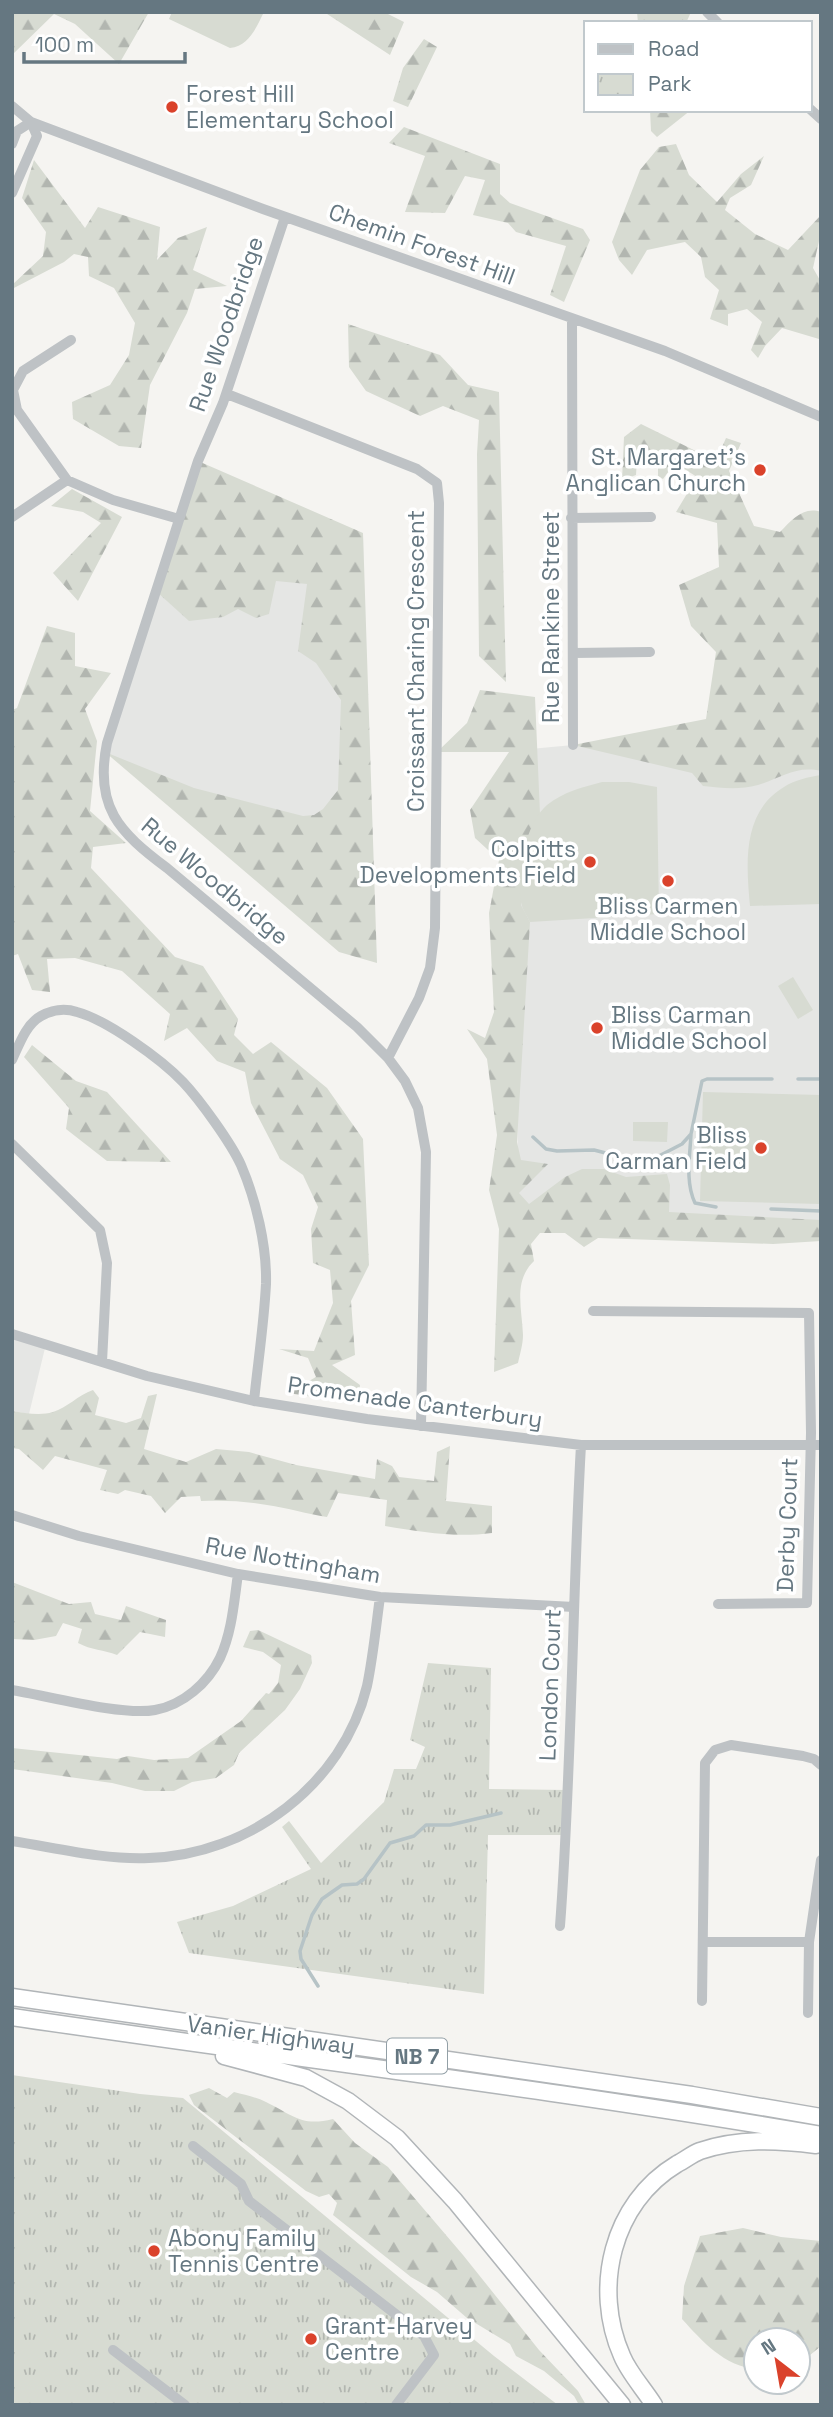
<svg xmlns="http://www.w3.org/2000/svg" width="833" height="2417" viewBox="0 0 833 2417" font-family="'Space Grotesk',sans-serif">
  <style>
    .built { fill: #e5e6e4 }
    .forest { fill: url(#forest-firs) }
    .park { fill: url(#park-tufts) }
    .garden { fill: #d7dbd2 }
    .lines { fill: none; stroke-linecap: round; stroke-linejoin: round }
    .stream { stroke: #b6c3c6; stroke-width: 3.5 }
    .highway-casing { stroke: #b1b5b8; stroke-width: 19 }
    .minor { stroke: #bec2c5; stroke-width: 10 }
    .highway { stroke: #fff; stroke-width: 16 }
    .poi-dot { fill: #da422b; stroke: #fff; stroke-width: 2.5 }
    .labels { text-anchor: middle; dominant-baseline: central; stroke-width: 7; stroke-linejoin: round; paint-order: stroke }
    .shield { fill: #fff; stroke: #93a0a7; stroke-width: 2 }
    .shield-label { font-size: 21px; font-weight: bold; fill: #657781 }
    .poi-label { font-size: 23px; fill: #657781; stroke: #fff; text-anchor: start }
    .street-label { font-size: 23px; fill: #657781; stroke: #fff }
  </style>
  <defs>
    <pattern id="forest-firs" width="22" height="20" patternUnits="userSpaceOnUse" patternTransform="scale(1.75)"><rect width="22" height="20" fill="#d7dbd2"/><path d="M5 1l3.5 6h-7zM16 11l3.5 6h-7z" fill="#b2b6b0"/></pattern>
    <pattern id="park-tufts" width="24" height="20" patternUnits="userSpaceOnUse" patternTransform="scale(1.75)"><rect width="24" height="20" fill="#d7dbd2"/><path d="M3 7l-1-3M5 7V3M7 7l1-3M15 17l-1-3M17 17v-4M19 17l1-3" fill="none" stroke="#b2b6b0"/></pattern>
  </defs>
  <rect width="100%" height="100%" fill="#f5f4f1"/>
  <!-- built -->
  <path class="built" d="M363 533 366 928 105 752 157 592Z
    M573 745 821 753V1228L519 1206 509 751Z
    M12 1334 46 1344 29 1414 12 1411Z"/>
  <!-- forest -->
  <path class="forest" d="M12 12H149L119 64 75 24 54 14 12 55Z
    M324 12H384L404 22 390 55Z
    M637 12H691L686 23H638Z
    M424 39 437 47 408 107 393 101 403 68Z
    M650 110H691L657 137 651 131Z
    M404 127 500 164V194L510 203 583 229 590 240 564 302 550 295 566 246 516 232 508 223 473 215 485 180 465 176 445 213 405 212 425 156 389 143Z
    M676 144 689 175 717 202 741 174 764 156 751 185 730 198 725 210 755 234 788 250 821 215V232L813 268 821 282 819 339 782 328 765 346 758 358 751 350 762 322 747 309 728 314V326L710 319 719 290 705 277 701 257 685 242 647 250 632 275 619 260 612 242 640 170 659 147Z
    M34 160 85 228 98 207 160 227 157 260 178 238 207 227 193 270 227 286 195 289 187 313 150 385 141 448 119 446 73 419 72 402 110 385 129 355 135 323 114 288 89 276 88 257 74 254 64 262 12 289V285L43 256 46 232 22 198Z
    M348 324 440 355 468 385 499 392 506 682 479 656 477 454 479 420 443 406 420 416 366 391 349 367Z
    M641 424 716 461 726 438 741 443 729 471 754 526 780 532C792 520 803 506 821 512V771C796 765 781 778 758 785 739 790 722 788 703 786L692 773 573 745 706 719 716 652 691 626 679 585 719 567 717 523 676 512 697 477 675 463 663 479 658 476V460L637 459 636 475 622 480 624 437Z
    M198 461 363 533 377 963 339 952 105 752 194 788 303 816 314 815 323 809 338 790 341 700 316 663 298 651 307 584 276 581 269 614 256 618 238 609 223 617 189 621 157 592Z
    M72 489 122 517 78 601 53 573 101 523 83 512 51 506Z
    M47 626 75 633V666L111 673 85 709 97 741 90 811 126 843 93 847 91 868 175 957 203 966 238 1019 234 1035 253 1054 271 1042 327 1088 363 1139 369 1265 351 1301 355 1355 332 1365 360 1385 358 1404 288 1393 316 1377 308 1358 279 1349 314 1351 333 1303 330 1270 313 1263 311 1229 318 1207 303 1175 280 1159 251 1103 245 1072 217 1061 187 1028 164 1041 170 1014 122 971 75 958 47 959 50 992 32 990 18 954 12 956V710L17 708Z
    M480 690 535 697 540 814 525 847 521 905 530 922 517 1142 521 1160 548 1164 519 1193 529 1204 565 1177 582 1169H604L626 1177 667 1174 670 1185 669 1212 821 1220V1241L773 1244 598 1238 584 1247 565 1233H540L531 1244 534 1261C513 1281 522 1308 523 1335 523 1344 520 1354 518 1363L494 1372 499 1229 489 1190 497 1135 487 1059 467 1029 485 1038 494 1012 489 913 499 860 475 838 470 810 509 752H437L467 723Z
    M32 1045 76 1081 107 1092 171 1162 107 1161 66 1129 69 1108 24 1057Z
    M93 1390 99 1398 95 1415 126 1423 141 1418 148 1396 157 1394 144 1449 186 1462 216 1449 249 1452 296 1465 375 1479 377 1459 392 1466 399 1477 434 1481 437 1452 450 1446 446 1501 492 1506V1533C455 1538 422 1532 385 1526L387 1500 338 1493 327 1517C307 1514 288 1508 267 1505 245 1501 223 1500 201 1501L200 1496 181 1497 165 1513 151 1496 125 1490 118 1494 100 1490 107 1470 55 1456 43 1470 19 1449 12 1448V1411C25 1413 40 1416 53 1412 67 1408 78 1395 93 1390Z
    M12 1582 69 1604 91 1602 95 1614 121 1620 126 1606 166 1620 165 1637 140 1632 117 1655C104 1650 91 1650 78 1643L82 1629 63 1623 56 1636 34 1640 12 1639Z
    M258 1630 311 1655 312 1663 300 1689 285 1710 239 1753 234 1765 216 1778 192 1782 174 1791H145L112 1783 12 1769V1748L117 1759 128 1756 154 1760 188 1758 241 1721 266 1693 269 1694 278 1683 281 1665 263 1652 243 1647 250 1631Z
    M209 2088 227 2098 234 2092C245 2095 256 2097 266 2102 293 2115 301 2127 333 2119L355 2143 388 2167 463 2255 539 2350 578 2391 586 2405H579L574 2396 544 2371 516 2356 510 2344 467 2318 437 2292 411 2277 333 2215 337 2203 329 2194 319 2197 306 2191 194 2105 189 2095Z
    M743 2228 781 2237 821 2241V2346L798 2365V2340H756V2369C724 2366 703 2342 682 2319L684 2286 700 2236Z"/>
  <!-- park -->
  <path class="park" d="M428 1663 491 1668 489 1789 568 1790 566 1835H488L484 1994 189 1953 177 1922 233 1906 311 1869 282 1827 289 1821 321 1863 384 1802 394 1769H416L425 1747 410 1740Z
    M12 2075 140 2094 183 2098 494 2356 558 2405H12Z"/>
  <!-- garden -->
  <path class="garden" d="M172 12H264C256 28 249 46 230 48L169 19Z
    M821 775V904L750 906C746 863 742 812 784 787 794 780 809 777 821 775Z
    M602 782H629L657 787 659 914 530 922C527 916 522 909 521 902 516 874 525 824 547 805 563 792 583 787 602 782Z
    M793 977 813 1010 798 1019 778 986Z
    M703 1092 821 1095V1204L700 1201Z
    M633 1122H668L667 1142 633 1141Z"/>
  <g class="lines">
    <!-- stream -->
    <path class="stream" d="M798 1079H821
      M691 1134C690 1156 685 1182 695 1203L716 1207
      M533 1137 546 1149 557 1151 594 1150 621 1157 655 1158 682 1144 691 1134 702 1081 707 1079H772
      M771 1209 821 1211
      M318 1986 301 1959 300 1951 312 1915 322 1899 342 1885 357 1884 364 1879 390 1843 414 1836 426 1825H450L501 1813"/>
    <defs>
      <path id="highway" d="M12 1997 692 2095 821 2117
        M12 2017C282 2057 552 2089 821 2135
        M224 2056 306 2078 348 2101 397 2138 455 2201 622 2405
        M654 2405C644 2389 629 2373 622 2356 592 2288 612 2203 677 2164 685 2160 692 2154 700 2151 738 2138 778 2140 816 2145"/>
    </defs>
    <!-- highway casing -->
    <use href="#highway" class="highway-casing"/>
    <!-- minor -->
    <path class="minor" d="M707 12 718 23
      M12 106 31 122 263 209 665 351 821 417
      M810 109 821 119
      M12 144 17 131 31 122
      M12 193 37 136 31 122
      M285 217 223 403 198 461 107 743C94 807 119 832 167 868L357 1027 388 1058 405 1081 418 1108 426 1152 421 1426
      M572 319 573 745
      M227 394 417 469 437 483 439 503 435 928 430 968 419 998 388 1058
      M67 480 17 410 13 390 23 371 71 340
      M12 517 67 480 113 500 179 519
      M571 518 651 517
      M574 653 650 652
      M12 1060C19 1045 26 1024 41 1016 52 1010 65 1008 77 1012 107 1020 161 1059 183 1082 200 1100 231 1143 241 1165 256 1200 267 1246 266 1284 264 1323 258 1362 254 1401
      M12 1144 100 1230 107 1263 102 1362
      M593 1311 809 1313 811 1433 807 1603 718 1604
      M12 1334 147 1376 254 1401 367 1419 581 1445H821
      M12 1515 79 1536 238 1574 380 1597 574 1607
      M12 1690C48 1696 122 1716 155 1710 183 1705 208 1683 220 1658 232 1632 234 1602 238 1574
      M12 1841C57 1848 104 1860 149 1858 248 1855 343 1785 367 1686 373 1657 376 1626 380 1597
      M560 1926C572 1766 572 1605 581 1445
      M703 1942H809L821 1860
      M702 2001 705 1763 715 1750 731 1745 803 1756 814 1759 821 1765
      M808 2013 809 1942
      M193 2146 241 2184 249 2201 424 2336 434 2355 396 2405
      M113 2350 185 2405"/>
    <!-- highway -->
    <use href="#highway" class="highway"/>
  </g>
  <!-- markers -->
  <g class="poi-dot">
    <circle cx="172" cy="107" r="7"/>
    <circle cx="760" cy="470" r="7"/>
    <circle cx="590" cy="862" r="7"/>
    <circle cx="668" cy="881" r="7"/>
    <circle cx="597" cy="1028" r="7"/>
    <circle cx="761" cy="1148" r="7"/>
    <circle cx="154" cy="2251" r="7"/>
    <circle cx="311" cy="2339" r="7"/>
  </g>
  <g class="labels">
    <!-- shield labels -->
    <rect class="shield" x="387" y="2038.5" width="60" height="35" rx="5"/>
    <g class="shield-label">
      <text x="417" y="2056">NB 7</text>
    </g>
    <!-- poi labels -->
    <g class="poi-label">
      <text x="186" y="94">Forest Hill<tspan x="186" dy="26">Elementary School</tspan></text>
      <text x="746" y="457" text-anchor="end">St. Margaret's<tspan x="746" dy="26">Anglican Church</tspan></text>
      <text x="576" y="849" text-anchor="end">Colpitts<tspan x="576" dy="26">Developments Field</tspan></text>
      <text x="668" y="906" text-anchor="middle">Bliss Carmen<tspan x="668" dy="26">Middle School</tspan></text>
      <text x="611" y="1015">Bliss Carman<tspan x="611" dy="26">Middle School</tspan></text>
      <text x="747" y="1135" text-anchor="end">Bliss<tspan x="747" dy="26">Carman Field</tspan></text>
      <text x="168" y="2238">Abony Family<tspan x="168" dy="26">Tennis Centre</tspan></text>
      <text x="325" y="2326">Grant-Harvey<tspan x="325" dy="26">Centre</tspan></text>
    </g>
    <!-- street labels -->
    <g class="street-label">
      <text transform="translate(422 244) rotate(20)">Chemin Forest Hill</text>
      <text transform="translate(226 324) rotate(-71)">Rue Woodbridge</text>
      <text transform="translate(551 617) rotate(-90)">Rue Rankine Street</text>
      <text transform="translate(416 661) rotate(-90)">Croissant Charing Crescent</text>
      <text transform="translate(215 881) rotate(40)">Rue Woodbridge</text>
      <text transform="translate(415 1402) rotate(8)">Promenade Canterbury</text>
      <text transform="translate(787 1525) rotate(-88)">Derby Court</text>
      <text transform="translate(293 1560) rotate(10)">Rue Nottingham</text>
      <text transform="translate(550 1685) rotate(-88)">London Court</text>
      <text transform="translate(271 2035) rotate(8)">Vanier Highway</text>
    </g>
  </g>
  <!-- border -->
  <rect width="833" height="2417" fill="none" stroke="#657781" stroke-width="28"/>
  <!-- legend -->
  <rect x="584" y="21" width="228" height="91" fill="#ffffff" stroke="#c1c9cd" stroke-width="2"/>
  <rect x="598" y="44" width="35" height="10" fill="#bec2c5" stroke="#c1c9cd" stroke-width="2"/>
  <text x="648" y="56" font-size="21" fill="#657781">Road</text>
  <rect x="598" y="74" width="35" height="21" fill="url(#park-tufts)" stroke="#c1c9cd" stroke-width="2"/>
  <text x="648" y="91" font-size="21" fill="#657781">Park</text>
  <!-- north arrow -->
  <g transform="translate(777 2361) rotate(329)"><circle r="33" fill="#ffffff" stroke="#c1c9cd" stroke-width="2"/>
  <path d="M0-5L12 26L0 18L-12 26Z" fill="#da422b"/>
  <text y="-10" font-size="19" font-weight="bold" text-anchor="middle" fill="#657781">N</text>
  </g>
  <!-- scale -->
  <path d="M24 52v10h161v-10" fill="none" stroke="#657781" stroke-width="3.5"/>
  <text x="35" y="52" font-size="21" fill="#657781" stroke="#ffffff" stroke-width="5" paint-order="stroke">100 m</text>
</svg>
